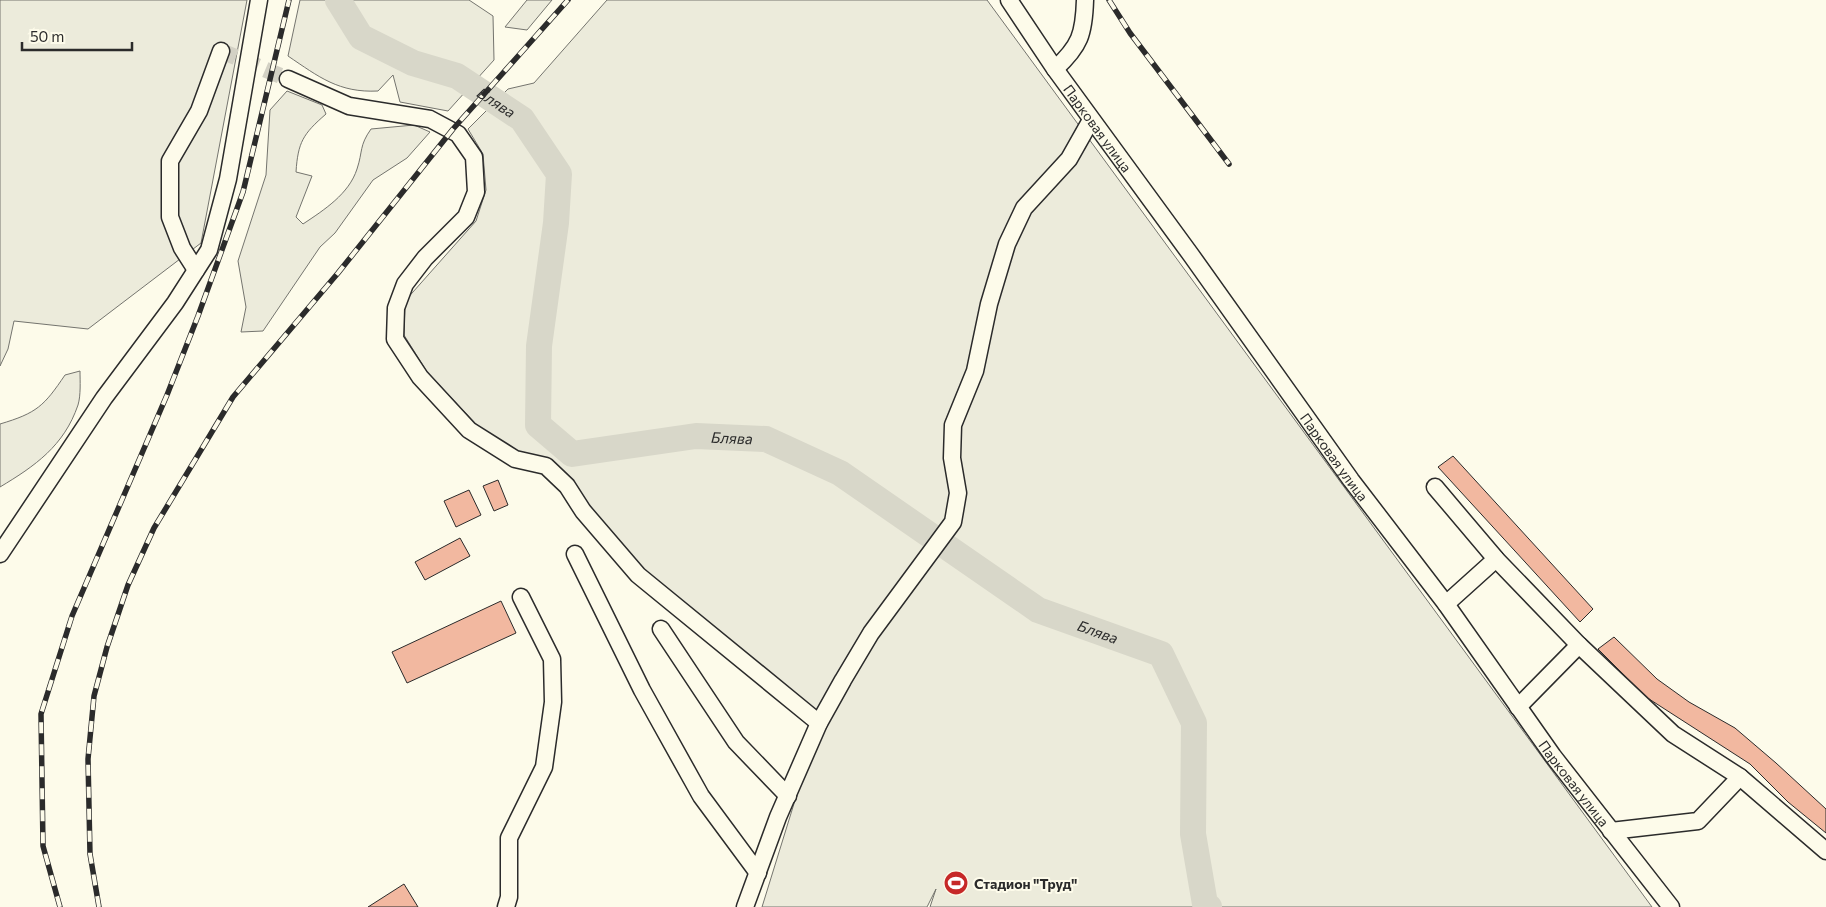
<svg xmlns="http://www.w3.org/2000/svg" width="1826" height="907" viewBox="0 0 1826 907" font-family="Commissioner,sans-serif">
  <style>
    .green { fill: #ecebdb; stroke: #74746e }
    .lines { fill: none; stroke-linecap: round; stroke-linejoin: round }
    .river { stroke: #d8d7c9; stroke-width: 26 }
    .building { fill: #f2b8a0; stroke: #2b2b2b }
    .minor-tunnel { stroke: #d3d1c4; stroke-width: 16; stroke-dasharray: 16 8; stroke-linecap: butt }
    .minor-casing { stroke: #2b2b2b; stroke-width: 19 }
    .minor { stroke: #fdfbea; stroke-width: 16 }
    .rail-casing { stroke: #2b2b2b; stroke-width: 5.5 }
    .rail { stroke: #fdfbea; stroke-width: 4; stroke-dasharray: 11; stroke-linecap: butt }
    .labels { text-anchor: middle; dominant-baseline: central; stroke-width: 4; stroke-linejoin: round; paint-order: stroke }
    .street-label { font-size: 14px; fill: #2b2b2b; stroke: #fdfbea }
    .poi-label { font-size: 14px; font-weight: bold; fill: #2b2b2b; stroke: #fdfbea; text-anchor: start }
    .water-label { font-size: 15px; font-style: italic; fill: #2b2b2b; stroke: #fdfbea }
  </style>
  <rect width="100%" height="100%" fill="#fdfbea"/>
  <!-- green -->
  <path class="green" d="M0 0H247L201 243 88 329 14 321 8 349 0 366Z
    M300 0H469L493 16 494 60 448 111 400 102 393 75 378 91C339 93 319 77 288 56Z
    M527 0H552L527 30 505 27Z
    M607 0H987L1652 907H930L936 889 927 907H762L819 723 638 575 551 462 521 455 477 425 427 372 404 335 405 301 476 221 486 190 483 154 468 129 508 89 534 83Z
    M287 91 322 105 326 114C303 134 298 142 296 172L312 176 296 217 303 224C324 210 349 194 357 169 363 151 359 146 371 129L414 125 430 132 407 158 373 180 335 233 320 247 263 331 241 332 246 307 238 261 266 175 270 110Z
    M80 371C80 381 81 395 78 405 64 446 35 466 0 487V424C37 413 44 406 65 375Z"/>
  <g class="lines">
    <!-- river -->
    <path class="river" id="s1" d="M338 0 361 37 413 63 457 76 522 119 559 174 556 223 539 346 538 425 572 454 696 436 766 439 840 473 1038 610 1161 654 1194 723 1193 834 1205 904 1209 907"/>
  </g>
  <!-- building -->
  <path class="building" d="M1453 456 1593 609 1580 622 1438 467Z
    M498 480 508 505 494 511 483 486Z
    M469 490 481 515 456 527 444 501Z
    M460 538 470 556 425 580 415 562Z
    M501 601 516 633 407 683 392 652Z
    M1614 637 1657 679 1689 702 1735 728 1776 763 1826 809V833L1788 802 1750 764 1646 697 1598 649Z
    M404 884 418 907H368Z"/>
  <g class="lines">
    <!-- minor-tunnel -->
    <path class="minor-tunnel" d="M221 51 288 79"/>
    <defs>
      <g id="minor">
        <path id="s2" d="M1009 0 1055 69 1191 255 1351 480 1446 604 1553 756 1671 907"/>
        <path d="M1055 69C1080 46 1084 34 1085 0"/>
        <path d="M288 79 349 106 430 119 458 134 474 157 476 192 466 217 425 258 405 284 396 308 395 339 420 377 469 430 515 459 546 466 567 486 583 511 638 575 819 723"/>
        <path d="M196 270 182 248 170 217V161L199 111 221 51"/>
        <path d="M1435 487 1496 559 1579 645 1673 734 1740 777 1826 851"/>
        <path d="M0 554 104 398 175 303 209 250 228 179 259 0"/>
        <path d="M575 554 642 690 701 796 758 873"/>
        <path d="M1446 604 1496 559"/>
        <path d="M661 629 736 742 788 796"/>
        <path d="M1518 707 1579 645"/>
        <path d="M1611 831 1698 821 1740 777"/>
        <path d="M506 907 509 897V838L544 767 553 702 552 659 521 597"/>
        <path d="M745 907 778 817 819 723 843 680 871 633 953 522 958 493 952 458 953 425 975 371 989 304 1007 244 1024 208 1069 159 1091 120"/>
      </g>
    </defs>
    <!-- minor casing -->
    <use href="#minor" class="minor-casing"/>
    <!-- minor -->
    <use href="#minor" class="minor"/>
    <defs>
      <path id="rail" d="M1109 0 1130 33 1229 164
        M60 907 43 846 41 714 72 616 167 395 198 316 243 192 289 0
        M99 907 90 854 88 759 94 696 107 647 128 585 154 528 233 397 338 273 453 129 568 0"/>
    </defs>
    <!-- rail casing -->
    <use href="#rail" class="rail-casing"/>
    <!-- rail -->
    <use href="#rail" class="rail"/>
  </g>
  <!-- icons -->
  <defs>
    <symbol id="stadium-disc" viewBox="-11 -11 22 22"><circle r="9.5" fill="#c62828" stroke="#fdfbea"/><path d="M0-5a6.5 5 0 1 0 0 10a6.5 5 0 1 0 0-10ZM-3.5-1.8h7v3.6h-7Z" fill="#fff"/></symbol>
  </defs>
  <g fill-rule="evenodd">
    <use href="#stadium-disc" x="942" y="869" width="28" height="28"/>
  </g>
  <g class="labels">
    <!-- street labels -->
    <g class="street-label">
      <text stroke="none"><textPath href="#s2" startOffset="156">Парковая улица</textPath></text>
      <text stroke="none"><textPath href="#s2" startOffset="561">Парковая улица</textPath></text>
      <text stroke="none"><textPath href="#s2" startOffset="966">Парковая улица</textPath></text>
    </g>
    <!-- poi labels -->
    <g class="poi-label">
      <text x="974" y="883">Стадион "Труд"</text>
    </g>
    <!-- water labels -->
    <g class="water-label">
      <text stroke="none"><textPath href="#s1" startOffset="195">Блява</textPath></text>
      <text stroke="none"><textPath href="#s1" startOffset="750">Блява</textPath></text>
      <text stroke="none"><textPath href="#s1" startOffset="1170">Блява</textPath></text>
    </g>
  </g>
  <!-- scale -->
  <path d="M22 42v8h110v-8" fill="none" stroke="#2b2b2b" stroke-width="2.5"/>
  <text x="30" y="42" font-size="15" fill="#2b2b2b" stroke="#fdfbea" stroke-width="4" paint-order="stroke">50 m</text>
</svg>
